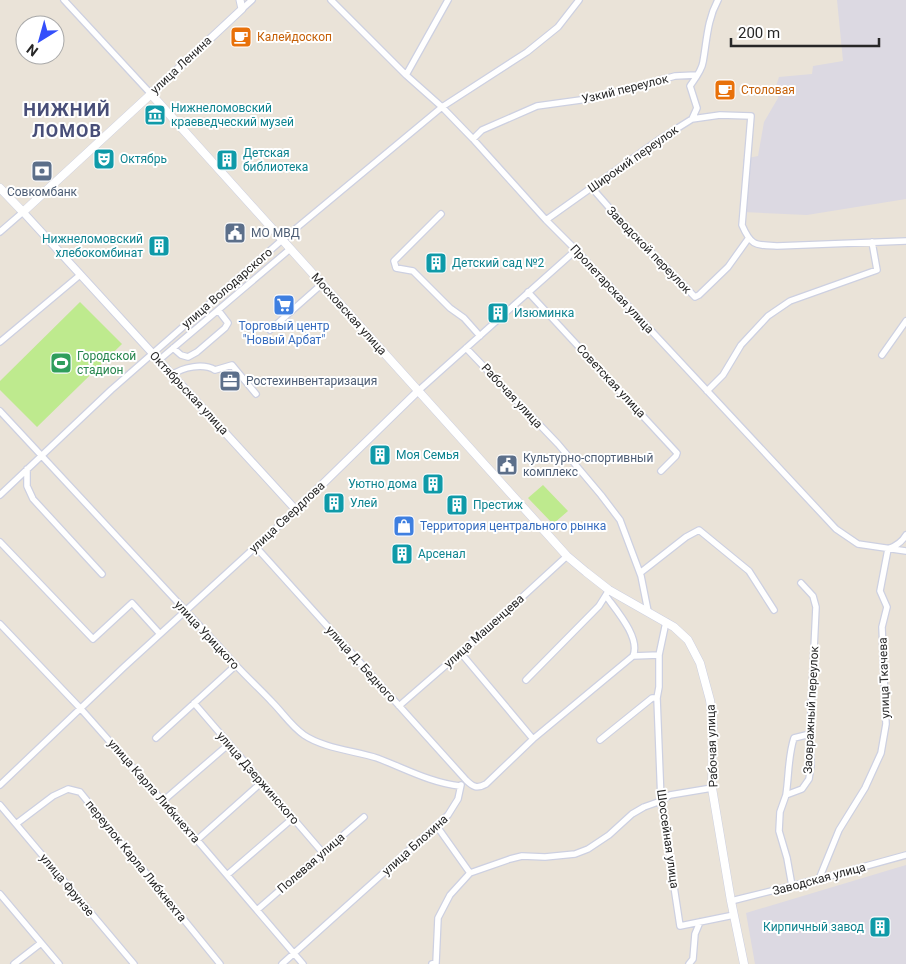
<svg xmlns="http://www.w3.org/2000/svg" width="906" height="964" viewBox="0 0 906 964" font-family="Roboto,sans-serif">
  <rect width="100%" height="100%" fill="#eae3d8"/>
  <!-- industrial -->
  <path fill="#dcd9e2" d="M837 0H906V199L807 215 743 212V159L758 156 764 122 778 98 776 86 779 77 812 74 813 66 843 61Z
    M906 865V964H755L746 913Z"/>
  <!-- pitch -->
  <path fill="#beea8e" d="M80 302 122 344 37 427 0 390V381Z
    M543 485 568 511 553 524 528 498Z"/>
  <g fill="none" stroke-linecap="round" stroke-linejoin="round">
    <!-- minor casing -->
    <g stroke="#cdd0e1" stroke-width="8">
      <path id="minor" d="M64 0 151 94
        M331 0 406 75 442 107 473 139 546 220 576 250 836 529 858 544 906 551
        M242 9 252 0
        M406 75 448 0
        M692 119 720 115 751 116 742 225C751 246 755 245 777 246L906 241
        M473 139 482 130 537 106 595 98 675 76 696 75
        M592 188 620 220 695 297 699 295 728 267 748 239
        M441 214 394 261 396 268 413 271 450 308 464 318 480 336
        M546 220 657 141 692 119 697 108 690 86C695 79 702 70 703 62 707 40 707 20 718 0
        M0 232 23 212
        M528 292 677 453 676 456 661 471
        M270 330 322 284
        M0 342 80 275
        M173 348 181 355 188 357 197 352 225 328 228 323 218 310
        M466 348 558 444 601 495 620 520 641 576 648 611
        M882 355 906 321
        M159 360 290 249
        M172 375C183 367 203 363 215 370L232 365 256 394
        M418 391 576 250
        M707 391 723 375 741 345 768 316 790 301 877 270 872 242
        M0 411 224 652C239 670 256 685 272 702 283 713 291 726 304 735 323 748 355 751 377 758 404 768 431 783 460 786
        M27 469V486L33 499 102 574
        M0 495 111 390 282 240 442 107 527 52 558 27 579 0
        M0 542 93 639 132 603 160 634
        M256 547 466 780C473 787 477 789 486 784L533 739 633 656 659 655
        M640 573 686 537 699 530 749 571 774 610
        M606 596C616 610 641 638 633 656
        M666 622 659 655V687L657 698 661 801 680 926 734 915
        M0 624 81 709 197 840 303 964
        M460 652 533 739
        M526 680 599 606 609 590
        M194 703 323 853
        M399 706 483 633 567 556
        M156 738 235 666
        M600 740 652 698H657
        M0 785 124 667 296 510
        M786 795C789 775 788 756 794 738L810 734
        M163 801 229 744
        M0 805 134 964
        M16 824 53 796 68 789 80 792 220 964
        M436 825 470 873 510 859 522 856 545 857 575 854 588 849 609 835 632 814 644 807 661 801 670 795 712 788
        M197 840 262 782
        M227 875 293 818
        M819 879 839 830 865 788 881 753 886 724 882 627 887 607 880 591 888 549C896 546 902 542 906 535
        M792 886 787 858 779 831 780 812 786 795 802 789 809 779 811 765 810 734 816 607 813 596 801 583
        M0 894 59 964
        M731 901 819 879 906 855
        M257 910 364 817
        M14 964 41 943
        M282 964 448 815 458 799 461 785
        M432 964 436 963 438 918 450 895 470 873
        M689 964 693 959 695 934 700 922"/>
    </g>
    <!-- tertiary casing -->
    <g stroke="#cdd0e1" stroke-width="9">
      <path id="tertiary" d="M151 94 242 9 240 0
        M23 212 296 510 418 391"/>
    </g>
    <!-- secondary casing -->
    <g stroke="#cdd0e1" stroke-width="9">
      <path id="secondary" d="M0 188 23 212 151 94 567 556 586 572 609 590 674 627 688 640 700 663 710 700 713 724 712 788 731 901 744 964"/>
    </g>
    <!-- minor -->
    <use href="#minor" stroke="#fff" stroke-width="5.5"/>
    <!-- tertiary -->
    <use href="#tertiary" stroke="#fff" stroke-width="7"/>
    <!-- secondary -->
    <use href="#secondary" stroke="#fff" stroke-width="8"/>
  </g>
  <!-- icons -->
  <defs>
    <g id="cafe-square" transform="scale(1.125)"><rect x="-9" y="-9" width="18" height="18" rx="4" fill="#e8710a" stroke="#fff"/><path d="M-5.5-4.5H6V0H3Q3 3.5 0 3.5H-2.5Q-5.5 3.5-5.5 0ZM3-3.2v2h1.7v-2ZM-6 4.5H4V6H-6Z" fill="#fff"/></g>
    <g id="museum-square" transform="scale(1.125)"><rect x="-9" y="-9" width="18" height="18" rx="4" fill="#0f9aa8" stroke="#fff"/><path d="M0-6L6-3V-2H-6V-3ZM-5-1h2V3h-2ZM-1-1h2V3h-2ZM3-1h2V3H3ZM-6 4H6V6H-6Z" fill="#fff"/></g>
    <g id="theatre-square" transform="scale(1.125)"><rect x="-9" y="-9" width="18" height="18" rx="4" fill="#0f9aa8" stroke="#fff"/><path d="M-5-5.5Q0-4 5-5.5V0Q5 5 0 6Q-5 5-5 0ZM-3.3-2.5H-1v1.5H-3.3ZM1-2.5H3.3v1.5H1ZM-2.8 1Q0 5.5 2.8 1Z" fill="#fff"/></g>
    <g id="building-square" transform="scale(1.125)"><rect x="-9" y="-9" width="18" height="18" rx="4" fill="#0f9aa8" stroke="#fff"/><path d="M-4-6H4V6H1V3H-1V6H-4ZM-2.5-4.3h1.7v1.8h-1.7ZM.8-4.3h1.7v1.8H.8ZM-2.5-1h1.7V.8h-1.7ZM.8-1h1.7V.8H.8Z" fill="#fff"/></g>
    <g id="bank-square" transform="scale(1.125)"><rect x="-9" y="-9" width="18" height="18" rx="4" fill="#5c6f8a" stroke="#fff"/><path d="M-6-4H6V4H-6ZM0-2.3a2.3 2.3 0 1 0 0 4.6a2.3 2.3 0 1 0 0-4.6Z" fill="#fff"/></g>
    <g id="civic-square" transform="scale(1.125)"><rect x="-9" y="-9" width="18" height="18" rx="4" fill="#5c6f8a" stroke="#fff"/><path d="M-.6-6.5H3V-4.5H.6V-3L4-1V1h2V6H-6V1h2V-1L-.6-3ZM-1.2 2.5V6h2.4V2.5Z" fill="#fff"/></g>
    <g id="supermarket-square" transform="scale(1.125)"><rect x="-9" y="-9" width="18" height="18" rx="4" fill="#3f7fe0" stroke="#fff"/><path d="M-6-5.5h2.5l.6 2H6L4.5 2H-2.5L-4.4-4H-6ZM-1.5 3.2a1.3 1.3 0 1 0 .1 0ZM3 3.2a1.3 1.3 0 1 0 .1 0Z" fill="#fff"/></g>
    <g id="stadium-square" transform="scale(1.125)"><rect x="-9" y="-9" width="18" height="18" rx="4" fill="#2e9e5b" stroke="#fff"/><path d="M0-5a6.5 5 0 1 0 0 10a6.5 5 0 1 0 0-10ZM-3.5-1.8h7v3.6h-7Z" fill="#fff"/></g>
    <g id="office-square" transform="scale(1.125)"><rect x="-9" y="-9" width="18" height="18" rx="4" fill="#5c6f8a" stroke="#fff"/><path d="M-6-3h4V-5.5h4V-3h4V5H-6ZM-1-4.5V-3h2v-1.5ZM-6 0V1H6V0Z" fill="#fff"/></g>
    <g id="shop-square" transform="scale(1.125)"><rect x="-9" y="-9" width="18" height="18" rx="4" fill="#3f7fe0" stroke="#fff"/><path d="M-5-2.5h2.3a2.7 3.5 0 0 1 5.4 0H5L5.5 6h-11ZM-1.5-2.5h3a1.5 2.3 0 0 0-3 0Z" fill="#fff"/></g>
  </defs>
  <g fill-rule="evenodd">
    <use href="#cafe-square" x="241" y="37"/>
    <use href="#cafe-square" x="725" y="90"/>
    <use href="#museum-square" x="155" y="115"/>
    <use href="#theatre-square" x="104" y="159"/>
    <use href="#building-square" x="227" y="160"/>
    <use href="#bank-square" x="42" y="171"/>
    <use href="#civic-square" x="235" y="233"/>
    <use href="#building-square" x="159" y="246"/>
    <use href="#building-square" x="436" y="263"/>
    <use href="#supermarket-square" x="284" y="305"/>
    <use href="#building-square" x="498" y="313"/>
    <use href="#stadium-square" x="61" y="363"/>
    <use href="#office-square" x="230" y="381"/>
    <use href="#building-square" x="380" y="455"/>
    <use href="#civic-square" x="507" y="465"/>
    <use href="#building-square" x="433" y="484"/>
    <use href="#building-square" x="334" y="503"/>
    <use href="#building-square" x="457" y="505"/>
    <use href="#shop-square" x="404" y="526"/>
    <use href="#building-square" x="402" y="554"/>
    <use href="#building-square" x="880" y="927"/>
  </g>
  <g text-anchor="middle" stroke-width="4" stroke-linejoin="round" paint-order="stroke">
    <!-- food labels -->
    <g font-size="12" fill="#c56008" stroke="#fff" text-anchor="start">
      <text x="257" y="41">Калейдоскоп</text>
      <text x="741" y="94">Столовая</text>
    </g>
    <!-- street labels -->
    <g font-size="12" fill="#272727" stroke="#fff">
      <text transform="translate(181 65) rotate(-43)" y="4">улица Ленина</text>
      <text transform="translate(625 89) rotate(-14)" y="4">Узкий переулок</text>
      <text transform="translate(633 159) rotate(-35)" y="4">Широкий переулок</text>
      <text transform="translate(649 250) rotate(46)" y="4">Заводской переулок</text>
      <text transform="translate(227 288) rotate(-41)" y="4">улица Володарского</text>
      <text transform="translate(612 289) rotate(47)" y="4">Пролетарская улица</text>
      <text transform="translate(349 314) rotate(48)" y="4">Московская улица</text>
      <text transform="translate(611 381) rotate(47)" y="4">Советская улица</text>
      <text transform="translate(189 393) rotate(47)" y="4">Октябрьская улица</text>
      <text transform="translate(512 396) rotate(47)" y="4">Рабочая улица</text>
      <text transform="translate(287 517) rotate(-43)" y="4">улица Свердлова</text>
      <text transform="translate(484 631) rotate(-42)" y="4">улица Машенцева</text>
      <text transform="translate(207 635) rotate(47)" y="4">улица Урицкого</text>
      <text transform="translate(361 664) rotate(48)" y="4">улица Д. Бедного</text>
      <text transform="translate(884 678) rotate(-92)" y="4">улица Ткачева</text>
      <text transform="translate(811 710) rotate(-87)" y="4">Заовражный переулок</text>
      <text transform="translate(712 746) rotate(-92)" y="4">Рабочая улица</text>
      <text transform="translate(258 778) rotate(49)" y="4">улица Дзержинского</text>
      <text transform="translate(154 791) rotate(49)" y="4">улица Карла Либкнехта</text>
      <text transform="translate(668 839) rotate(82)" y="4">Шоссейная улица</text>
      <text transform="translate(415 845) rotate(-42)" y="4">улица Блохина</text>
      <text transform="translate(136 861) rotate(51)" y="4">переулок Карла Либкнехта</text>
      <text transform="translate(311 863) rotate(-41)" y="4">Полевая улица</text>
      <text transform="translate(819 879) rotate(-15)" y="4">Заводская улица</text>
      <text transform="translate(67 885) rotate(50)" y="4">улица Фрунзе</text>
    </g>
    <!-- culture labels -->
    <g font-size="12" fill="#0d838f" stroke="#fff" text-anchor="start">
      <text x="171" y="112">Нижнеломовский<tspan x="171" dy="14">краеведческий музей</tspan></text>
      <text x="243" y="157">Детская<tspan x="243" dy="14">библиотека</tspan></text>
      <text x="120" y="163">Октябрь</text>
      <text x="143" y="243" text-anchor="end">Нижнеломовский<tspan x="143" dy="14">хлебокомбинат</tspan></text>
      <text x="452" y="267">Детский сад №2</text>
      <text x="514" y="317">Изюминка</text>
      <text x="396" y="459">Моя Семья</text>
      <text x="417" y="488" text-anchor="end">Уютно дома</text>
      <text x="350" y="507">Улей</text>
      <text x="473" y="509">Престиж</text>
      <text x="418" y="558">Арсенал</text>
      <text x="864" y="931" text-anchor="end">Кирпичный завод</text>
    </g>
    <!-- service labels -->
    <g font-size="12" fill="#4e5e75" stroke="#fff" text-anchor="start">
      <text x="42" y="196" text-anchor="middle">Совкомбанк</text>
      <text x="251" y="237">МО МВД</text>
      <text x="246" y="385">Ростехинвентаризация</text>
      <text x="523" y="462">Культурно-спортивный<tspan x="523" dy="14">комплекс</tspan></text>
    </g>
    <!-- shop labels -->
    <g font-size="12" fill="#366cbe" stroke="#fff">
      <text x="284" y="330">Торговый центр<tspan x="284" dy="14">"Новый Арбат"</tspan></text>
      <text x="420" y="530" text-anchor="start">Территория центрального рынка</text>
    </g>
    <!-- leisure labels -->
    <g font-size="12" fill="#27864d" stroke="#fff" text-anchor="start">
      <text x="77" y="360">Городской<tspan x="77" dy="14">стадион</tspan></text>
    </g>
    <!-- district labels -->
    <g font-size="18" font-weight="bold" letter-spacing="1" fill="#484e78" stroke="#fff">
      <text x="67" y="116">НИЖНИЙ<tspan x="67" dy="21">ЛОМОВ</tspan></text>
    </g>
  </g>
  <!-- north arrow -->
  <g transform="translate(40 40) rotate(217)"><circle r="24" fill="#ffffff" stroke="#a9a9a9"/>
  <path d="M0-4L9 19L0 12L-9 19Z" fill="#344ffb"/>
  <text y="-8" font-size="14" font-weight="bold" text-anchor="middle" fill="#272727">N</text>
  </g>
  <!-- scale -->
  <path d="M731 38v8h148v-8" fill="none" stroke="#272727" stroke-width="2.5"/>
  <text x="738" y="38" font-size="15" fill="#272727" stroke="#ffffff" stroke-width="4" paint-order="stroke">200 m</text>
</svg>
